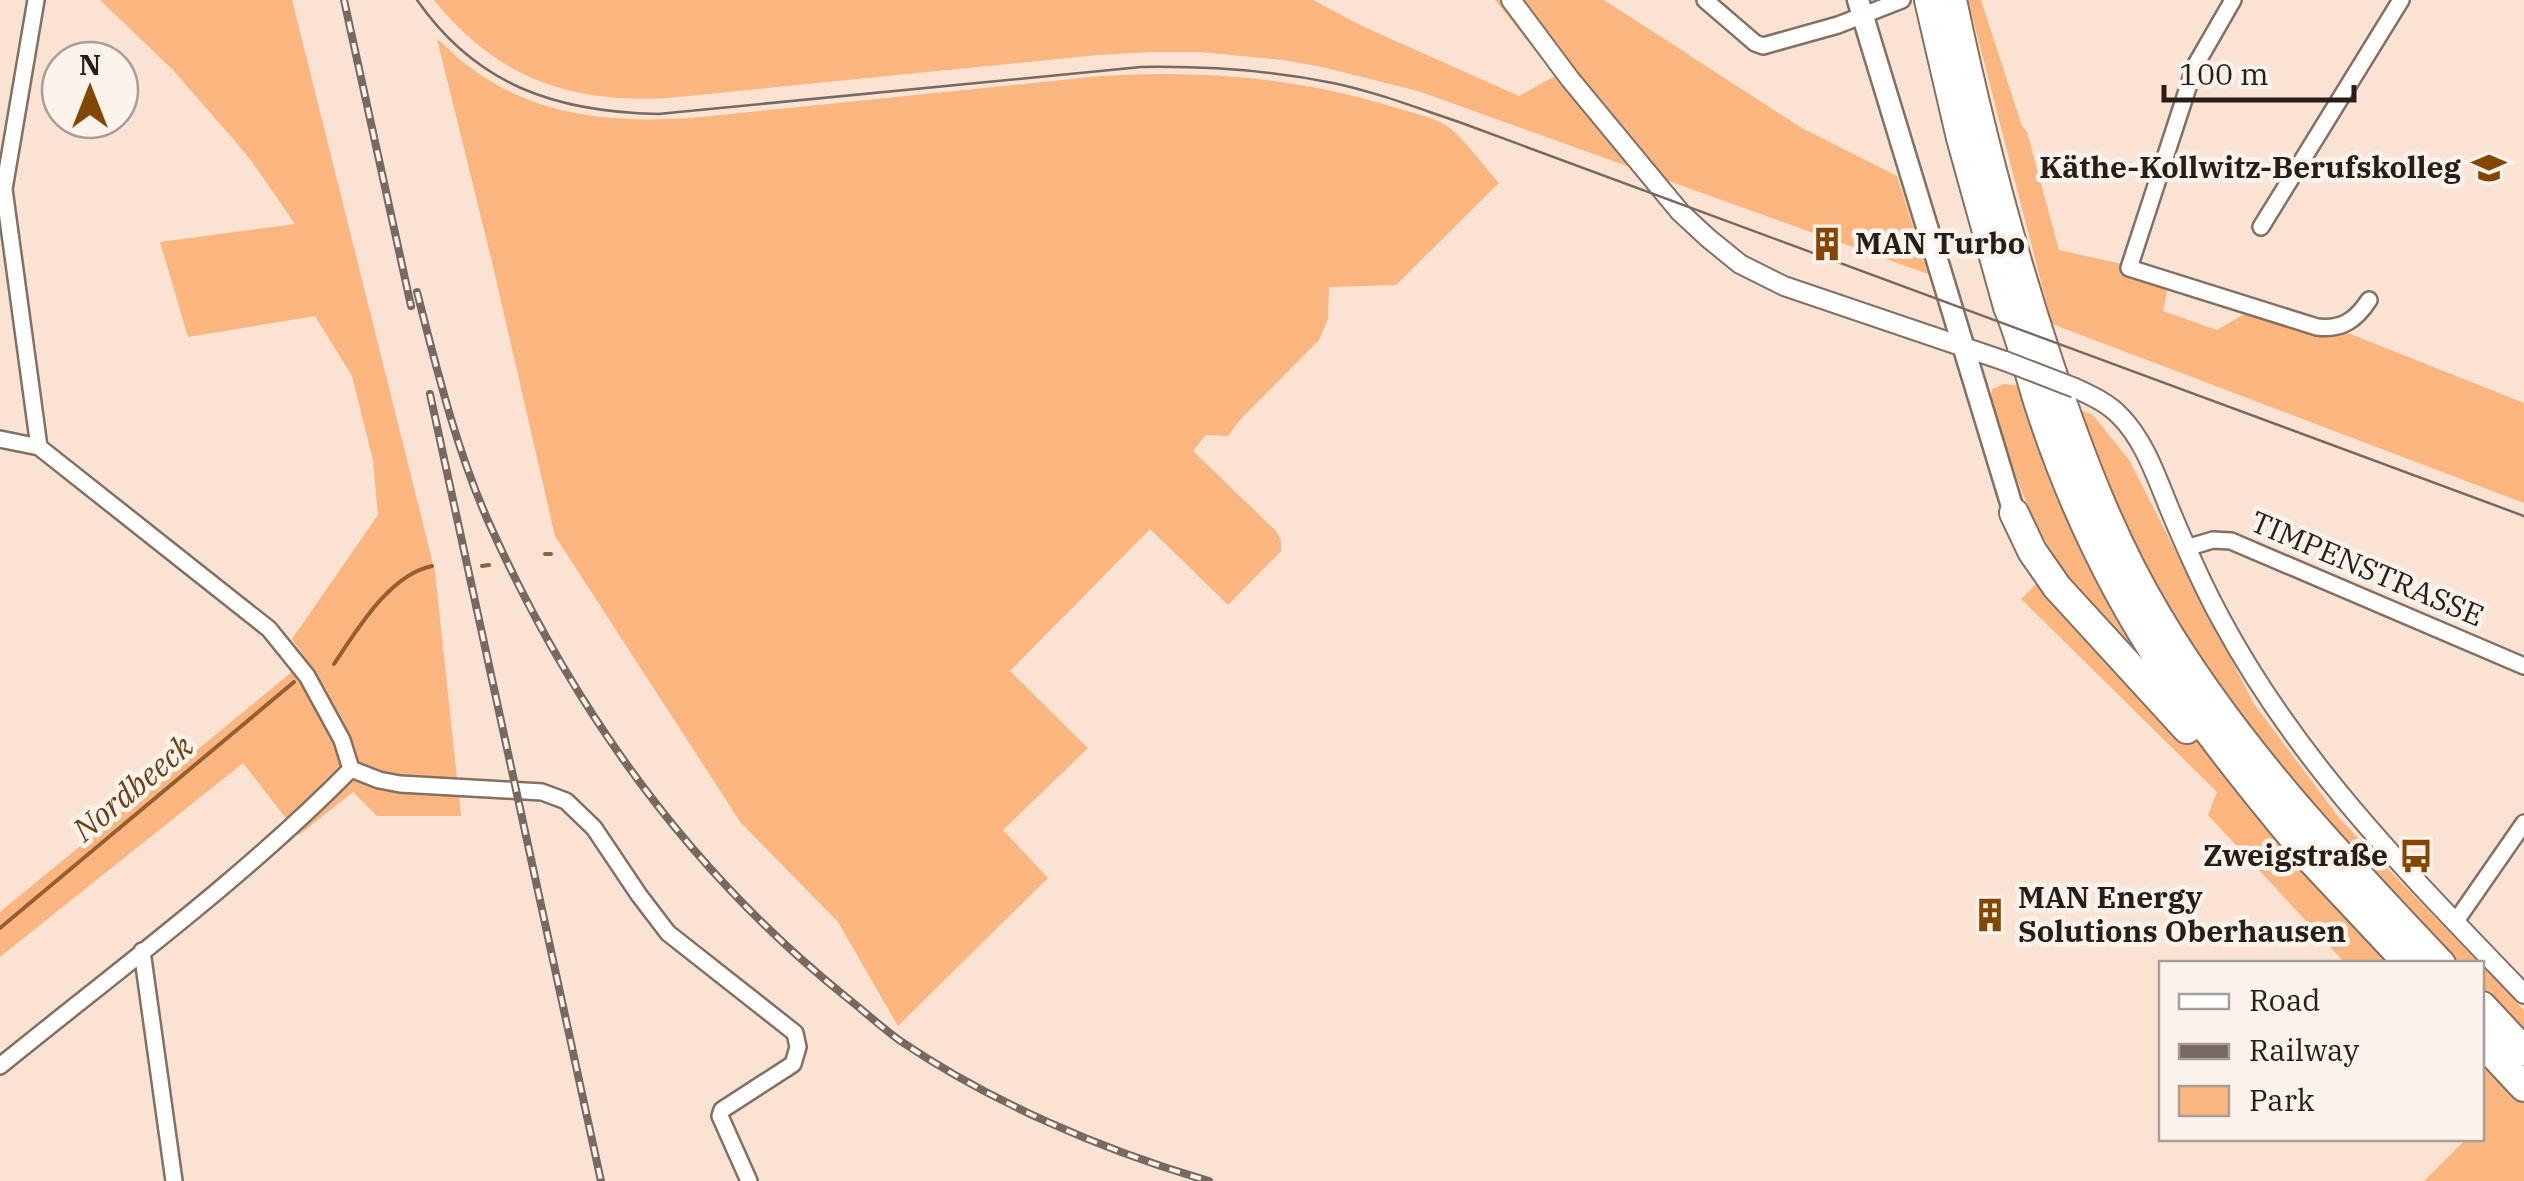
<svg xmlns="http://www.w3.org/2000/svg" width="2524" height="1181" viewBox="0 0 2524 1181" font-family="'IBM Plex Serif',serif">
  <rect width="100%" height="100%" fill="#fae3d2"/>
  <!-- green -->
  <path fill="#fbb67f" d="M100 0H292L435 572 461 816H377L353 792 299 835 243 763 0 957V912L293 671 313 705 327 691 292 639 378 515 373 460 352 376 315 316 188 337 160 242 295 224 253 163 234 140 172 69Z
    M434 0H1313L1362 26 1519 96 1555 76 1495 0H1604L1800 127 1897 176 1928 274 1418 91 1322 67 1283 60 1200 52H1152L1098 55 668 98C569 103 497 78 434 0Z
    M1968 0H1981L2022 126 2027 132 2059 250 2122 264 2170 278 2163 311 2217 330 2246 313 2274 308 2353 335 2524 403V503L2052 324Z
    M437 39C447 47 456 57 467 65 534 117 610 123 691 118L1101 76C1200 70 1295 77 1390 106 1406 111 1433 117 1447 126 1461 135 1487 170 1499 183L1396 285 1329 287 1328 319 1319 340 1239 421 1228 436 1206 435 1193 451 1276 531 1281 540V551L1228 605 1150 529 1010 671 1088 748 1003 830 1048 878 898 1026 838 922 741 823 555 536 492 262Z
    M2004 384 2021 386 2093 415 2129 460 2254 704 2340 819 2479 963H2345L2208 815 2217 792 2021 599 2058 562C2025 511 2007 455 1991 397L1992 389Z
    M2482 966 2524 1010V1181H2424L2466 1139 2482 1138Z"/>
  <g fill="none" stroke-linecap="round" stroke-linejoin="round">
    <!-- stream -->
    <path stroke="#945f32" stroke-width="4" d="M545 554H551
      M482 566 489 565
      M334 664C357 630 389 575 432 566
      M0 928 294 682"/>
    <!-- minor casing -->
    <g stroke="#847061" stroke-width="20">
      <path id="minor" d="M36 0 4 189 39 447
        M1705 0 1755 43 1763 46 1838 25 1902 0
        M2233 0 2195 66 2129 268 2317 327C2342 330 2356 320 2369 300
        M2261 227 2401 0
        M0 439 39 447
        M39 447 269 629 307 676 342 740 351 769
        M2186 548 2213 540 2231 541 2524 666
        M351 769 379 780 400 784 542 792 566 801 594 828 639 895 668 933 795 1033 798 1047 793 1064 722 1110 720 1116 749 1181
        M2456 921 2524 823
        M142 951 174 1181
        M0 1066C118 970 244 878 351 769"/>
    </g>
    <!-- tertiary casing -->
    <g stroke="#847061" stroke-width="22">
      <path id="tertiary" d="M1511 0 1570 79 1680 212 1708 238 1740 264 1784 286 2005 361
        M2075 388C2092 396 2108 403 2120 416 2145 441 2157 479 2170 510 2186 548 2202 585 2222 621 2300 766 2411 876 2524 994"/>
    </g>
    <!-- secondary casing -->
    <g stroke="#847061" stroke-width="25">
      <path id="secondary" d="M1858 0 2014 513"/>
    </g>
    <!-- motorway casing -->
    <g stroke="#847061" stroke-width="32">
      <path id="motorway" d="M1929 0 1961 138 2008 307C2021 337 2028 369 2038 401 2054 451 2074 502 2097 549 2153 666 2230 763 2313 861
        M1952 0C1978 124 2010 247 2050 367 2079 453 2111 539 2158 617 2235 747 2338 855 2441 964
        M2014 513 2032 551 2057 587 2187 729
        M2303 851 2409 964
        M2482 1006 2524 1051
        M2482 1042 2524 1087"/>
    </g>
    <!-- minor -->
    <use href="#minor" stroke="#fff" stroke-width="15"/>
    <!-- tertiary -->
    <use href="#tertiary" stroke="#fff" stroke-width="18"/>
    <!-- secondary -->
    <use href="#secondary" stroke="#fff" stroke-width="20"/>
    <!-- motorway -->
    <use href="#motorway" stroke="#fff" stroke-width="28"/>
    <!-- tram -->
    <path stroke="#77695f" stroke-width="2.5" d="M417 0C477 86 557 112 658 114L1141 67C1206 66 1269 70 1333 83 1376 92 1417 108 1459 122L2524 516"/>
    <!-- rail casing -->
    <g stroke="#77695f" stroke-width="8">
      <path id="rail" d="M344 0 411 306
        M417 292C437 370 456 449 489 523 572 708 688 870 846 997 864 1011 881 1027 899 1040 990 1102 1102 1150 1209 1181
        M430 394 601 1181"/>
    </g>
    <!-- rail -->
    <use href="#rail" stroke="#fcf3ec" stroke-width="4" stroke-dasharray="11" stroke-linecap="butt"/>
    <!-- tertiary-bridge casing -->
    <g stroke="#847061" stroke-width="22" stroke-linecap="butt">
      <path id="tertiary-bridge" d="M2005 361 2075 388"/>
    </g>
    <!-- tertiary-bridge -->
    <use href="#tertiary-bridge" stroke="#fff" stroke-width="18"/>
  </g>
  <!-- icons -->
  <defs>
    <g id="school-bare" transform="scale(2.7)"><path d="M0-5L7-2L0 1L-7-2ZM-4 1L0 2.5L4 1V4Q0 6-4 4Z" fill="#834701" stroke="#fcf3ec" stroke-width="2.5" paint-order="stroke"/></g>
    <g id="building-bare" transform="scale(2.7)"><path d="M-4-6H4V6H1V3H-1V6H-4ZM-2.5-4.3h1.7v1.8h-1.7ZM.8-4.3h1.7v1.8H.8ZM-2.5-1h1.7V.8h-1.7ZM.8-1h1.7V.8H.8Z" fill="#834701" stroke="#fcf3ec" stroke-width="2.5" paint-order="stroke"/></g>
    <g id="bus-bare" transform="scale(2.7)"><path d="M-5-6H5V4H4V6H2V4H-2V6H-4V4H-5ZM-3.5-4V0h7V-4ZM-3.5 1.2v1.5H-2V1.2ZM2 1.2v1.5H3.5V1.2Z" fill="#834701" stroke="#fcf3ec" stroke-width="2.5" paint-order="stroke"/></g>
  </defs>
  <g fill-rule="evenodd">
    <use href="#school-bare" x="2489" y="168"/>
    <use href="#building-bare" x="1827" y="244"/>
    <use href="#bus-bare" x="2416" y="856"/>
    <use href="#building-bare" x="1990" y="915"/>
  </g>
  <g text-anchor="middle" stroke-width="9" stroke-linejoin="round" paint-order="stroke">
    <!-- poi labels -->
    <g font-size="30" font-weight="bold" fill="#271e18" stroke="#fcf3ec" text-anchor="end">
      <text x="2461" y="178">Käthe-Kollwitz-Berufskolleg</text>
      <text x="1855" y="254" text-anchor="start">MAN Turbo</text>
      <text x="2388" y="866">Zweigstraße</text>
      <text x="2018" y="908" text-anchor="start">MAN Energy<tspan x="2018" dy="34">Solutions Oberhausen</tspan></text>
    </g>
    <!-- street labels -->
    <g font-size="30" fill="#271e18" stroke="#fcf3ec">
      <text transform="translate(2367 569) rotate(23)" y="10">TIMPENSTRASSE</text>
    </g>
    <!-- water labels -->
    <g font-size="32" font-style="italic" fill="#703f11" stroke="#fcf3ec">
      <text transform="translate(133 788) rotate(-40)" y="11">Nordbeeck</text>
    </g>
  </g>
  <!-- legend -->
  <rect x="2159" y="961" width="325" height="180" fill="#fcf3ec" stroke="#a79e97" stroke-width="2.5"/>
  <rect x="2179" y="994" width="50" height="15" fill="#ffffff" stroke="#a79e97" stroke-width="2.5"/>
  <text x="2249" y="1011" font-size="30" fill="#271e18">Road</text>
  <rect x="2179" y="1044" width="50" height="15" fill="#77695f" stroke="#a79e97" stroke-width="2.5"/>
  <text x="2249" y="1061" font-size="30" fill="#271e18">Railway</text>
  <rect x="2179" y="1086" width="50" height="30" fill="#fbb67f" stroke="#a79e97" stroke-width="2.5"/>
  <text x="2249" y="1111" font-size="30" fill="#271e18">Park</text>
  <!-- north arrow -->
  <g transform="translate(90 90)"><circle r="48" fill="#fcf3ec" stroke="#a79e97" stroke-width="2.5"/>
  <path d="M0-8L18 38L0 25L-18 38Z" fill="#834701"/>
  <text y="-15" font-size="28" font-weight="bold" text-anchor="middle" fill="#271e18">N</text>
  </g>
  <!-- scale -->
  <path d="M2164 85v15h190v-15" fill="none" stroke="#271e18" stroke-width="5"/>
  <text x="2179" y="85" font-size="30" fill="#271e18" stroke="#fcf3ec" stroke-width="8" paint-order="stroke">100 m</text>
</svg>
